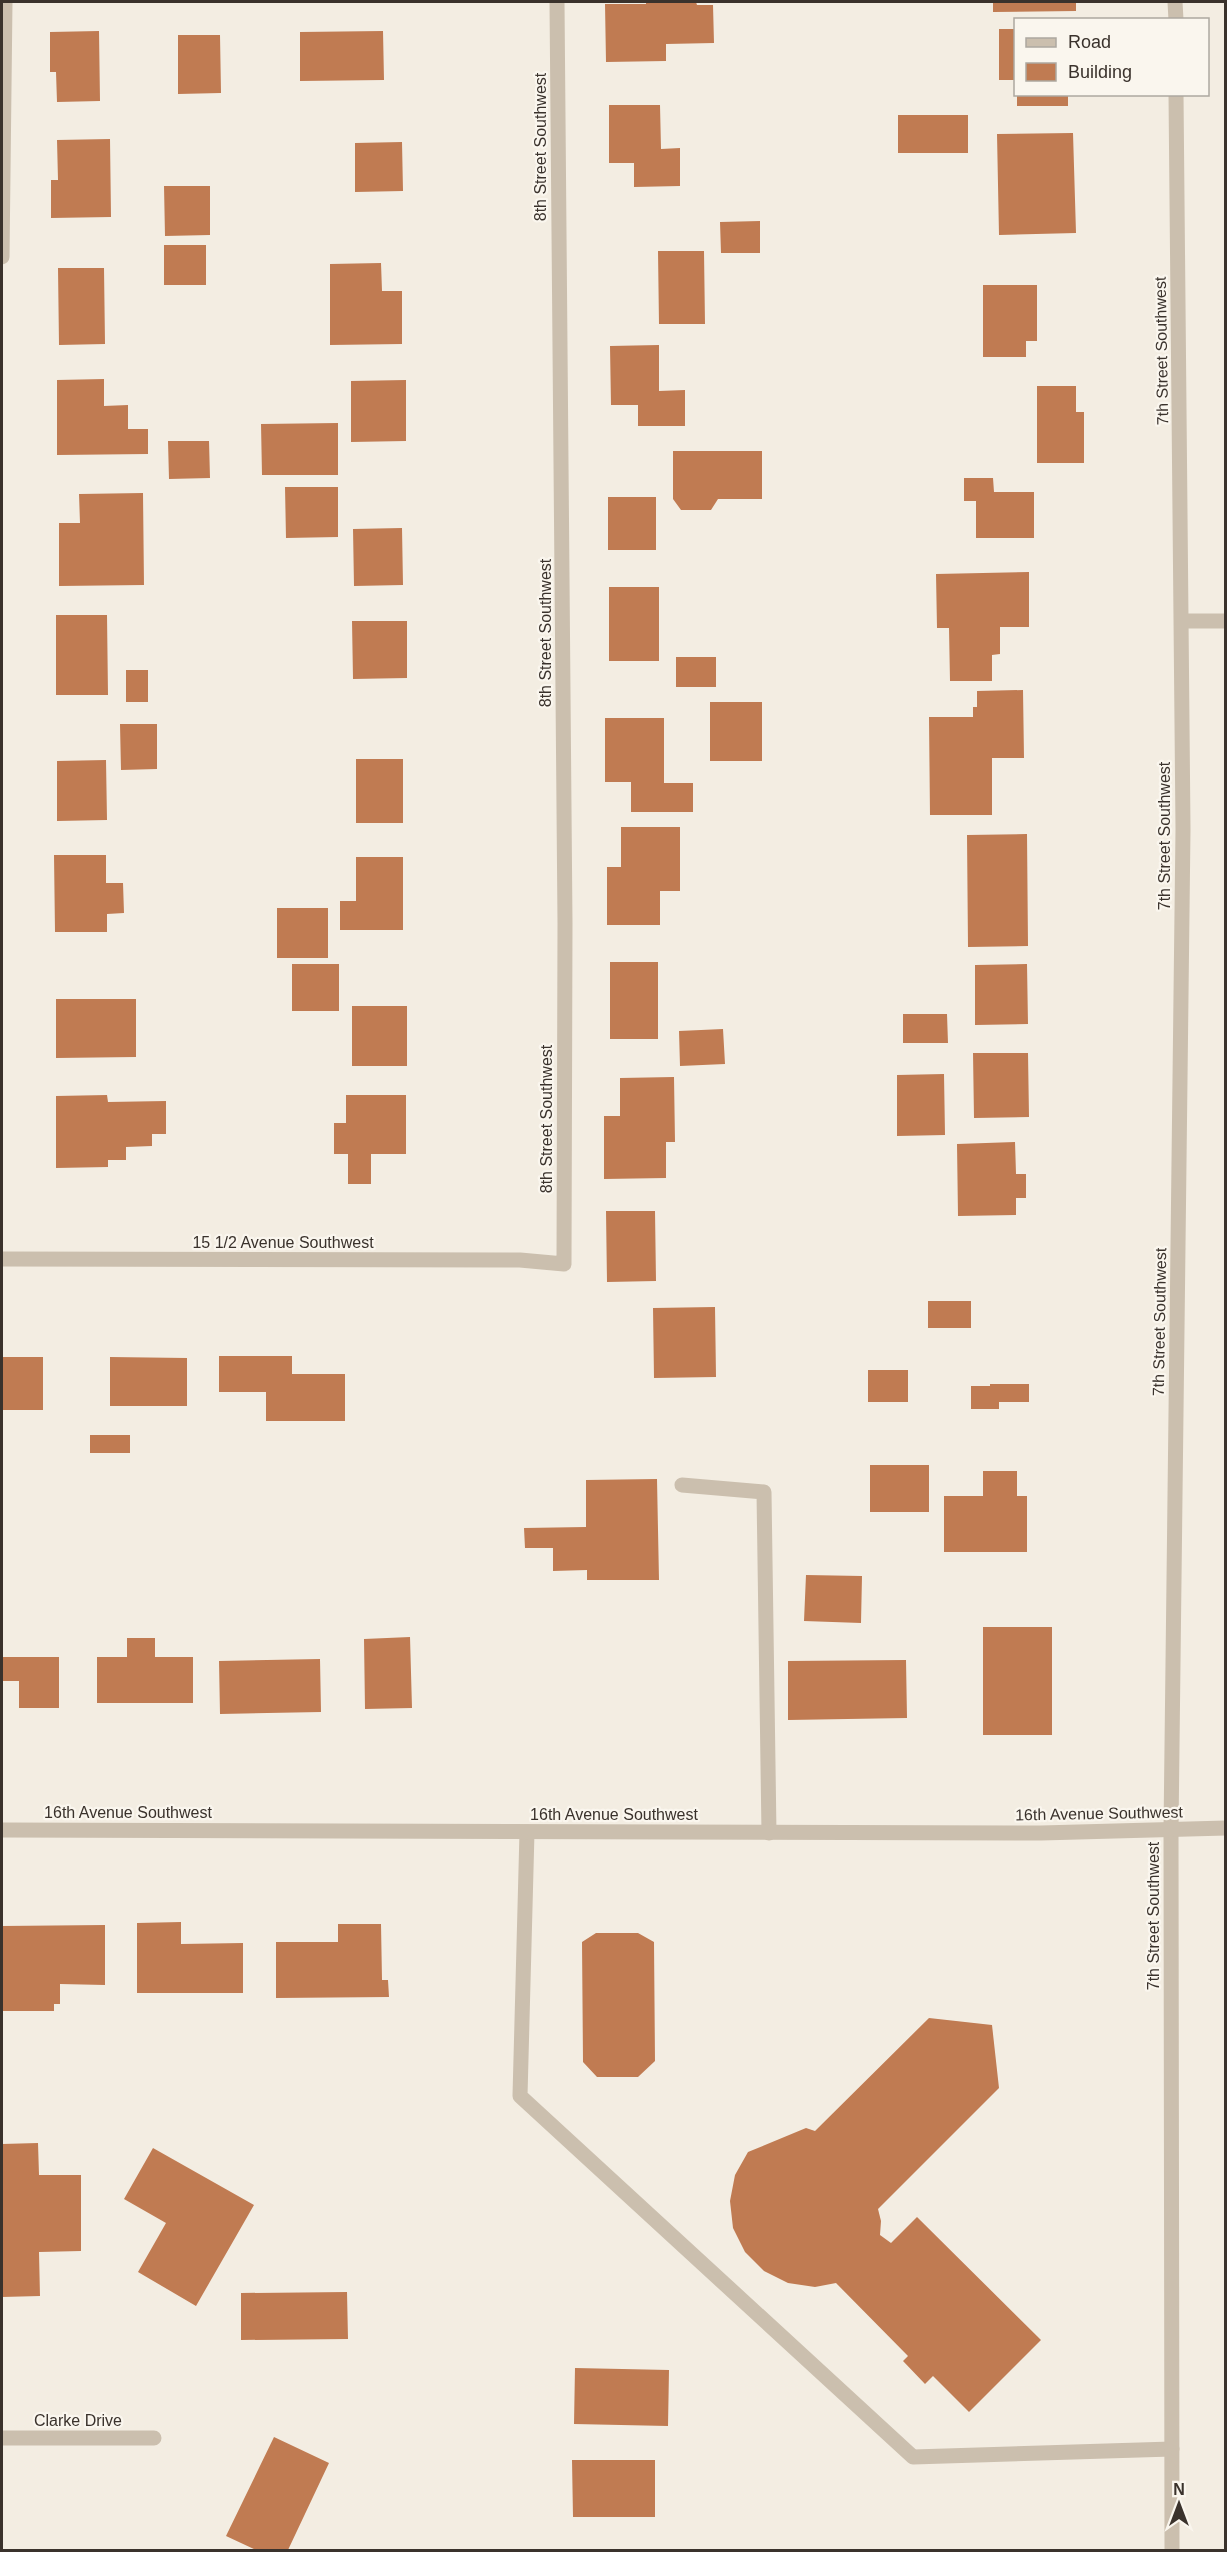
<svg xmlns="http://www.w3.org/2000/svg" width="1227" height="2552" viewBox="0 0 1227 2552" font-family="Helvetica,sans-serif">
  <rect width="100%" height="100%" fill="#f3ede2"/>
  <!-- building -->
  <path fill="#c07b52" d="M646 2H696L697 5H713L714 43 666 44V61L606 62 605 4H646Z
    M993 2H1076V11L993 12Z
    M999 29H1016V80H999Z
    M99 31 100 101 57 102 56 72H50V32Z
    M383 31 384 80 300 81V32Z
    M178 35H220L221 93 178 94Z
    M1017 94H1068V106H1017Z
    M609 105H660L661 149 680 148V186L634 187V163H609Z
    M898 115H968V153H898Z
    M1073 133 1076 233 999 235 997 134Z
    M110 139 111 217 51 218V180H58L57 140Z
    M402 142 403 191 355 192V143Z
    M164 186H210V235L165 236Z
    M760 221V253H721L720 222Z
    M164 245H206V285H164Z
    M658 251H704L705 324H659Z
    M381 263 382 291H402V344L330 345V264Z
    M58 268H104L105 344 59 345Z
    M983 285H1037V341H1026V357H983Z
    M659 345V391L685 390V426H638V405H611L610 346Z
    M104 379V406L128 405V429H148V454L57 455V380Z
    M406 380V441L351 442V381Z
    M1037 386H1076V412H1084V463H1037Z
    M338 423V475H262L261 424Z
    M168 441H209L210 478 169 479Z
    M673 451H762V499H718L711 510H681L673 499Z
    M964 478H993L994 492H1034V538H976V501H964Z
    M285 487H338V537L286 538Z
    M143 493 144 585 59 586V523H80L79 494Z
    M608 497H656V550H608Z
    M402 528 403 585 354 586 353 529Z
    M1029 572V627H1000V654L992 655V681H950L949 628H937L936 574Z
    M609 587H659V661H609Z
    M56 615H107L108 695H56Z
    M352 621H407V678L353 679Z
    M676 657H716V687H676Z
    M126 670H148V702H126Z
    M1023 690 1024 758H992V815H930L929 717H973V707H977V691Z
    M710 702H762V761H710Z
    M605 718H664V783H693V812H631V782H605Z
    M120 724H157V769L121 770Z
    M356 759H403V823H356Z
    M106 760 107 820 57 821V761Z
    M621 827H680V891H660V925H607V867H621Z
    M1027 834 1028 946 968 947 967 835Z
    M54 855H106V883H123L124 913 107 914V932H55Z
    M356 857H403V930H340V901H356Z
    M277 908H328V958H277Z
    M610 962H658V1039H610Z
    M292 964H339V1011H292Z
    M1027 964 1028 1024 975 1025V965Z
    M56 999H136V1057L56 1058Z
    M352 1006H407V1066H352Z
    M903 1014H947L948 1043H903Z
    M723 1029 725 1064 680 1066 679 1031Z
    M973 1053H1028L1029 1117 974 1118Z
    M944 1074 945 1135 897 1136V1075Z
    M674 1077 675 1142H666V1178L604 1179V1116H620V1078Z
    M107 1095 108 1102 166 1101V1134H152V1146L126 1147V1160H108V1167L56 1168V1096Z
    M346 1095H406V1154H371V1184H348V1154H334V1123H346Z
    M1015 1142 1016 1174H1026V1198H1016V1215L958 1216 957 1144Z
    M606 1211H655L656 1281 607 1282Z
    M928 1301H971V1328H928Z
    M715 1307 716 1377 654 1378 653 1308Z
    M219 1356H292V1374H345V1421H266V1392H219Z
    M2 1357H43V1410H2Z
    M110 1357 187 1358V1406H110Z
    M868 1370H908V1402H868Z
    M990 1384H1029V1402H999V1409H971V1386H990Z
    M90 1435H130V1453H90Z
    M870 1465H929V1512H870Z
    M983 1471H1017V1496H1027V1552H944V1496H983Z
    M657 1479 659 1580H587V1570L553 1571V1548H525L524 1528 586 1527V1480Z
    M806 1575 862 1576 861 1623 804 1621Z
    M983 1627H1052V1735H983Z
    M410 1637 412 1708 365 1709 364 1639Z
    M127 1638H155V1657H193V1703H97V1657H127Z
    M2 1657H59V1708H19V1681H2Z
    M320 1659 321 1712 220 1714 219 1661Z
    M906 1660 907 1718 788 1720V1661Z
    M181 1922V1944L243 1943V1993H137V1923Z
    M338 1924H381L382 1980H388L389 1997 276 1998V1942H338Z
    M105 1925V1985L60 1984V2004H54V2011H2V1926Z
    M596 1933H638L654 1942 655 2061 638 2077H597L583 2062 582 1942Z
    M929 2018 992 2025 999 2088 878 2209 881 2221 880 2235 891 2243 917 2217 1041 2340 969 2412 933 2376 925 2384 903 2361 908 2356 836 2283 815 2287 788 2283 764 2271 745 2252 733 2228 730 2201 735 2175 748 2152 806 2128 815 2131Z
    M38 2143 39 2175H81V2251L39 2252 40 2296 2 2297V2144Z
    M153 2148 254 2205 196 2306 138 2272 166 2223 124 2199Z
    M347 2292 348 2339 241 2340V2293Z
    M575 2368 669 2370 668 2426 574 2424Z
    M274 2437 329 2463 288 2550H256L226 2536Z
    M572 2460H655V2517H573Z"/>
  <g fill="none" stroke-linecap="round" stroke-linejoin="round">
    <!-- service -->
    <path stroke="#cbbfae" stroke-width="15" d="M682 1485 764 1492 769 1833
      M527 1832 520 2096 913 2457 1172 2449"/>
    <!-- minor -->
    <path stroke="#cbbfae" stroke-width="15" d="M1175 2 1176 20
      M2 257 5 2
      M1182 621H1226
      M2 1259 520 1260 564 1264 565 923 557 2
      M2 2438H154
      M1172 2550 1171 1830 1183 829 1176 94"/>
    <!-- tertiary -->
    <path stroke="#cbbfae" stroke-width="15" d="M2 1830 1041 1833 1226 1828"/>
  </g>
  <g text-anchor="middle" stroke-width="4.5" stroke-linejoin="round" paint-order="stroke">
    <!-- street labels -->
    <g font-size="16" fill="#3a322c" stroke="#faf6ee">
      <text transform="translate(540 147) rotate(-90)" y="6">8th Street Southwest</text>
      <text transform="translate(1161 351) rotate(-91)" y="6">7th Street Southwest</text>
      <text transform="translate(545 633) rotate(-90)" y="6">8th Street Southwest</text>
      <text transform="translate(1164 836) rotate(-90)" y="6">7th Street Southwest</text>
      <text transform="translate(546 1119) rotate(-90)" y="6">8th Street Southwest</text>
      <text x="283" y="1248">15 1/2 Avenue Southwest</text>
      <text transform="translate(1159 1322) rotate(-89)" y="6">7th Street Southwest</text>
      <text x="128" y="1818">16th Avenue Southwest</text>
      <text transform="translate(1099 1813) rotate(-1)" y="6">16th Avenue Southwest</text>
      <text x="614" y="1820">16th Avenue Southwest</text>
      <text transform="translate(1153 1916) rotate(-90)" y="6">7th Street Southwest</text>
      <text x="78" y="2426">Clarke Drive</text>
    </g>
  </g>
  <!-- border -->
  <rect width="1227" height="2552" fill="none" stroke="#3a322c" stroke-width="6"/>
  <!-- legend -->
  <rect x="1014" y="18" width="195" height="78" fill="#faf6ee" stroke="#ada8a0" stroke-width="1.5"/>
  <rect x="1026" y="38" width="30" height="9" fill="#cbbfae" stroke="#ada8a0" stroke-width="1.5"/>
  <text x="1068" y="48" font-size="18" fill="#3a322c">Road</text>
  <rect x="1026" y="63" width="30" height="18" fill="#c07b52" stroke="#ada8a0" stroke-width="1.5"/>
  <text x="1068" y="78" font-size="18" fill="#3a322c">Building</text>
  <!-- north arrow -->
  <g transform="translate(1179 2504)" stroke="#faf6ee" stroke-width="4.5" paint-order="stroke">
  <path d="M0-4.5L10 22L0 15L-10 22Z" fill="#3a322c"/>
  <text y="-9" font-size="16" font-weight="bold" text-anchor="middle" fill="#3a322c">N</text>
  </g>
</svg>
